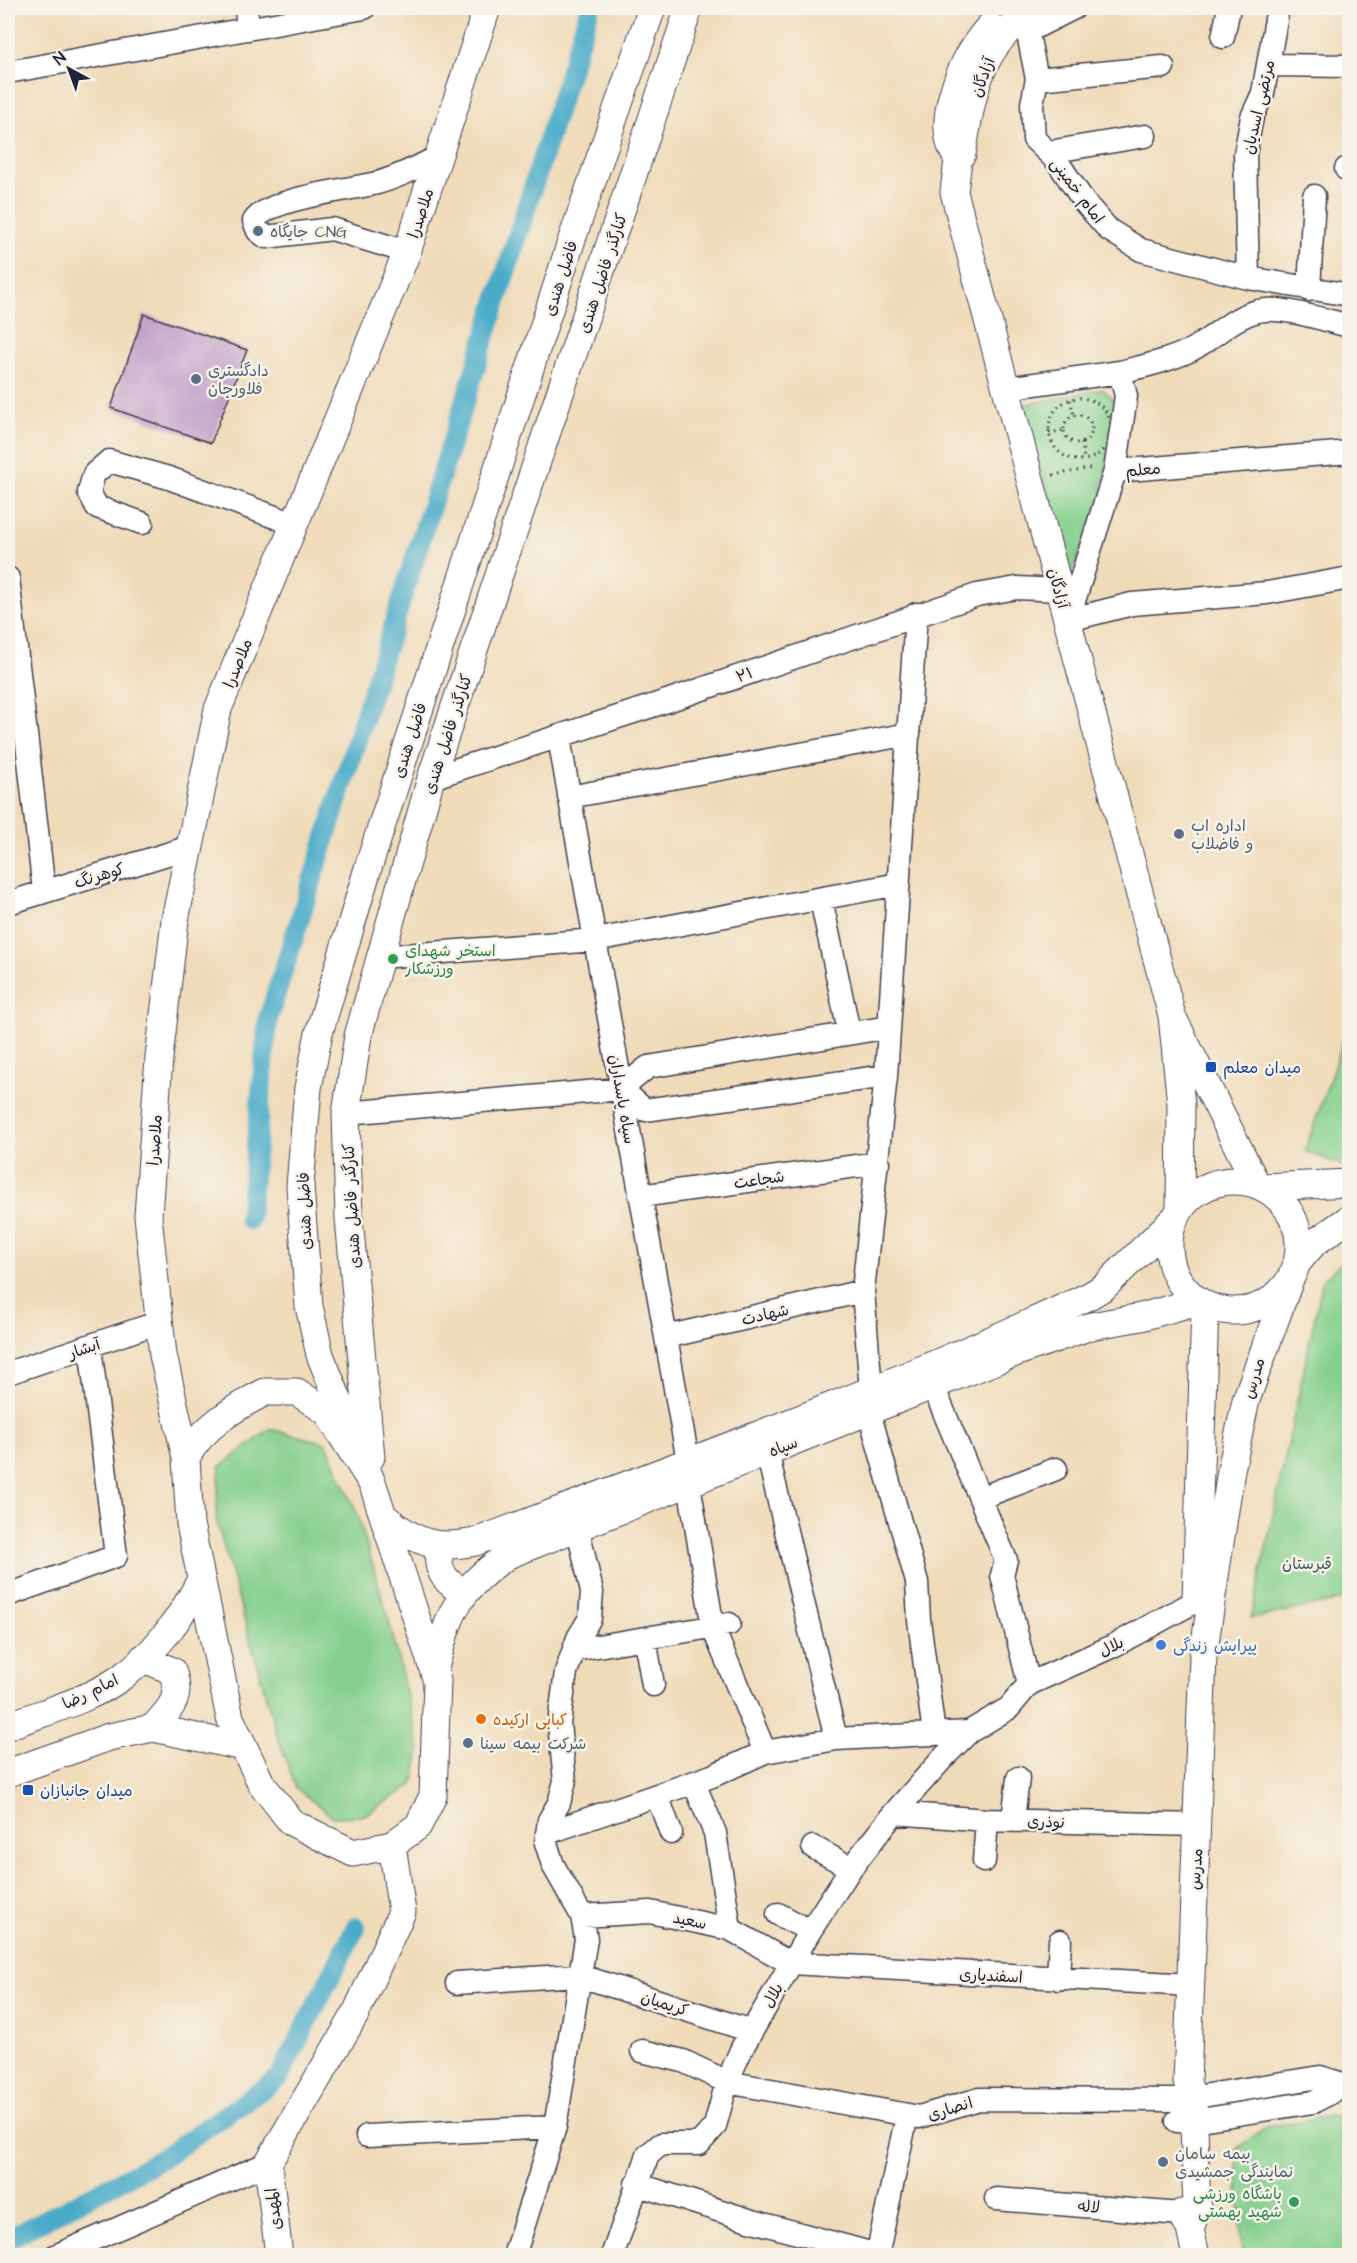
<svg xmlns="http://www.w3.org/2000/svg" width="1357" height="2263" viewBox="0 0 1357 2263" font-family="'Architects Daughter','Playpen Sans Arabic',sans-serif">
  <rect width="100%" height="100%" fill="#f7f3e8"/>
  <filter id="ink" filterUnits="userSpaceOnUse"><feTurbulence type="fractalNoise" baseFrequency=".0167" numOctaves="2"/><feDisplacementMap in="SourceGraphic" scale="12" xChannelSelector="R" yChannelSelector="G"/><feConvolveMatrix kernelMatrix="1 2 1 2 8 2 1 2 1" color-interpolation-filters="sRGB"/></filter>
  <filter id="wash" filterUnits="userSpaceOnUse"><feTurbulence type="fractalNoise" baseFrequency=".008" numOctaves="4" result="noise"/><feDisplacementMap in="SourceGraphic" scale="24" xChannelSelector="R" yChannelSelector="G"/><feGaussianBlur stdDeviation="1.35" result="paint"/><feColorMatrix in="noise" values="0 0 0 0 0 0 0 0 0 0 0 0 0 0 0 0 0 1.4 0 .05"/><feComposite in="paint" operator="in"/></filter>
  <g filter="url(#wash)">
    <rect width="100%" height="100%" fill="#f0dbb9"/>
    <!-- green -->
    <path fill="#85d08e" stroke="#547964" stroke-width="1.5" d="M1103 389 1117 403 1101 499 1071 576 1022 405Z
      M1349 1038V1168L1305 1151 1343 1040Z
      M1349 1257V1598L1251 1619 1323 1279Z
      M270 1429 326 1443 358 1516 389 1620 420 1751 413 1785 363 1816 333 1817 296 1788 277 1735 216 1519 220 1467Z
      M1349 2113V2255H1242L1236 2149 1266 2127Z"/>
    <g fill="none" stroke-linecap="round" stroke-linejoin="round">
      <!-- canal -->
      <path stroke="#49abc9" stroke-width="20" d="M249 1220 268 1019 590 8
        M8 2239 161 2159 279 2078 356 1927"/>
    </g>
    <g id="blocks">
      <!-- building -->
      <path fill="#c09fc9" d="M144 314 247 350 211 443 111 408Z"/>
    </g>
  </g>
  <g filter="url(#ink)">
    <use href="#blocks" fill-opacity="0" stroke="#413e4e" stroke-width="1.5"/>
    <g fill="none" stroke-linecap="round" stroke-linejoin="round">
      <!-- minor casing -->
      <g stroke="#413e4e" stroke-width="25">
        <path id="minor" d="M246 8 248 29
          M1024 14 1037 79 1032 104 1034 139 1057 161 1085 203 1109 230 1141 250 1248 278 1350 295
          M1028 31 1074 8
          M1223 37 1229 8
          M1268 65 1350 66
          M8 72 364 8
          M1037 79 1163 67
          M1049 152 1145 136
          M1346 169 1350 168
          M407 252 332 229 266 237 258 231 254 221C268 198 349 190 377 183 399 177 418 167 438 157
          M1248 278 1245 154 1252 117 1263 93 1278 8
          M1309 290 1314 196
          M1120 372C1144 366 1168 361 1191 350 1214 338 1232 317 1258 311 1281 305 1326 321 1350 326
          M1006 388 1120 372 1126 396 1115 471 1350 452
          M142 523 97 507 89 492 94 474 109 461 169 478 294 524
          M8 578 44 891
          M1068 620 1132 604 1267 593 1350 578
          M1068 620 1115 471
          M559 738 688 1461
          M431 778 667 701 977 595 1017 588 1060 590
          M569 797 909 734
          M821 899 849 1032
          M8 903 190 847
          M380 957 595 940 899 884
          M621 1089 645 1110 886 1076
          M346 1113 621 1089 648 1067 889 1027
          M640 1196 878 1163
          M666 1337 863 1291
          M8 1373 160 1322
          M933 1386 1006 1560 1002 1575 1029 1684
          M871 1390 863 1291 886 1076 916 614
          M869 1412 917 1582 919 1620 934 1734
          M767 1452 836 1739
          M689 1484 713 1628 765 1752
          M980 1498 1056 1469
          M8 1595 116 1556 90 1346
          M645 1639 653 1685
          M574 1650 729 1624
          M694 1783 715 1833 730 1929
          M657 1795 671 1833
          M894 1813 987 1820 1198 1825
          M1013 1820 1018 1778
          M547 1833 712 1776 765 1752 836 1739 969 1732
          M813 1847 851 1868
          M984 1861 987 1820
          M778 1914 810 1931
          M582 1916 650 1912 730 1929 790 1963 1192 1985
          M1058 1979 1060 1941
          M457 1983 578 1975 751 2031
          M642 2051 683 2061 727 2082 919 2117 979 2099 1177 2100 1320 2077 1343 2084
          M1177 2121H1194L1313 2102 1350 2083
          M367 2136 555 2127
          M636 2184 749 2220 878 2255
          M996 2199 1181 2214
          M55 2256 268 2163
          M514 2256 555 2127 586 1939 582 1916 553 1865 546 1843 549 1820 559 1803 565 1781 559 1724 566 1672 578 1638 590 1618 592 1592 578 1529
          M612 2256 648 2155 661 2144H699L715 2126 727 2082 742 2048 810 1931 851 1868 894 1813 944 1757 969 1732 1009 1708 1029 1684 1113 1646 1196 1601
          M877 2256 907 2115"/>
      </g>
      <!-- major casing -->
      <g stroke="#413e4e" stroke-width="29">
        <path id="major" d="M1031 8C1015 23 999 38 988 58 972 86 968 122 962 154L958 160 954 192 1172 1016
          M956 156C933 121 964 53 990 26
          M1169 1246a65 65 0 1 1 130 0a65 65 0 1 1-130 0Z
          M1263 1187 1350 1183
          M1180 1210 1181 1105 1172 1016 1257 1185
          M1297 1263 1314 1243 1350 1218
          M265 1392H297L327 1412 373 1485 437 1681 433 1796 418 1826 392 1845 353 1853 291 1822 261 1783 230 1718 190 1524 186 1458C202 1427 236 1407 265 1392Z
          M371 1457 349 1219 346 1113 358 1036 431 778 689 8
          M186 1458 163 1355 148 1216 159 1058 175 920 218 709 407 252 487 8
          M373 1485 320 1355 309 1306 300 1186 308 1088 319 1033 368 868 572 239 652 8
          M385 1517C416 1543 435 1550 475 1542 682 1464 889 1389 1089 1296L1104 1287 1174 1219
          M443 1545C431 1565 446 1586 466 1591
          M1196 1601 1205 1306
          M143 1658 172 1671C183 1699 170 1708 153 1728
          M434 1672C449 1613 456 1591 508 1555L1020 1351 1091 1326 1141 1317 1198 1301
          M8 1726C43 1712 87 1701 119 1679 154 1655 182 1617 201 1579
          M8 1773 109 1737 153 1728 244 1747
          M1181 2213 1190 2229 1196 2256
          M1190 2229 1197 2209 1193 2099 1187 2082 1203 1656 1231 1470 1246 1400 1289 1282
          M279 2256 268 2163 355 2015 402 1912 392 1845"/>
      </g>
      <!-- path -->
      <path stroke="#413e4e" stroke-width="3" stroke-dasharray="1.5 4.5" stroke-linecap="butt" d="M1049 429a31 31 0 1 1 62 0a31 31 0 1 1-62 0Z
        M1070 400 1074 415
        M1064 429a14 14 0 1 1 28 0a14 14 0 1 1-28 0Z
        M1049 433 1064 430
        M1082 443 1084 459
        M1053 475 1093 468"/>
      <!-- minor -->
      <use href="#minor" stroke="#fff" stroke-width="22"/>
      <!-- major -->
      <use href="#major" stroke="#fff" stroke-width="27"/>
    </g>
  </g>
  <!-- markers -->
  <g fill="#5c6f8a" stroke="#f7f3e8" stroke-width="2">
    <circle cx="258" cy="231" r="6"/>
    <circle cx="196" cy="379" r="6"/>
    <circle cx="1179" cy="834" r="6"/>
    <circle cx="468" cy="1743" r="6"/>
    <circle cx="1163" cy="2162" r="6"/>
  </g>
  <g fill="#2e9e5b" stroke="#f7f3e8" stroke-width="2">
    <circle cx="393" cy="959" r="6"/>
    <circle cx="1294" cy="2202" r="6"/>
  </g>
  <g fill="#1a4fb4" stroke="#f7f3e8" stroke-width="2">
    <rect x="1205" y="1061" width="12" height="12" rx="3"/>
    <rect x="22" y="1784" width="12" height="12" rx="3"/>
  </g>
  <circle fill="#3f7fe0" stroke="#f7f3e8" stroke-width="2" cx="1161" cy="1645" r="6"/>
  <circle fill="#e8710a" stroke="#f7f3e8" stroke-width="2" cx="481" cy="1719" r="6"/>
  <g text-anchor="middle" stroke-width="5" stroke-linejoin="round" paint-order="stroke">
    <!-- street labels -->
    <g font-size="16" fill="#22223b" stroke="#f7f3e8">
      <text transform="translate(982 77) rotate(-69)" y="6">آزادگان</text>
      <text transform="translate(1258 107) rotate(-77)" y="6">مرتضی اسدیان</text>
      <text transform="translate(1078 190) rotate(53)" y="6">امام خمینی</text>
      <text transform="translate(420 213) rotate(-72)" y="6">ملاصدرا</text>
      <text transform="translate(602 273) rotate(-72)" y="6">کنارگذر فاضل هندی</text>
      <text transform="translate(560 278) rotate(-72)" y="6">فاضل هندی</text>
      <text transform="translate(1143 469) rotate(-5)" y="6">معلم</text>
      <text transform="translate(1059 588) rotate(75)" y="6">آزادگان</text>
      <text transform="translate(237 663) rotate(-68)" y="6">ملاصدرا</text>
      <text transform="translate(744 674) rotate(-20)" y="6">۲۱</text>
      <text transform="translate(447 734) rotate(-72)" y="6">کنارگذر فاضل هندی</text>
      <text transform="translate(409 740) rotate(-72)" y="6">فاضل هندی</text>
      <text transform="translate(99 875) rotate(-17)" y="6">کوهرنگ</text>
      <text transform="translate(623 1099) rotate(80)" y="6">سپاه پاسداران</text>
      <text transform="translate(154 1140) rotate(-86)" y="6">ملاصدرا</text>
      <text transform="translate(759 1179) rotate(-8)" y="6">شجاعت</text>
      <text transform="translate(351 1206) rotate(-93)" y="6">کنارگذر فاضل هندی</text>
      <text transform="translate(304 1211) rotate(-92)" y="6">فاضل هندی</text>
      <text transform="translate(765 1314) rotate(-13)" y="6">شهادت</text>
      <text transform="translate(84 1348) rotate(-19)" y="6">آبشار</text>
      <text transform="translate(1253 1378) rotate(-73)" y="6">مدرس</text>
      <text transform="translate(783 1446) rotate(-22)" y="6">سپاه</text>
      <text transform="translate(1111 1646) rotate(-26)" y="6">بلال</text>
      <text transform="translate(90 1691) rotate(-26)" y="6">امام رضا</text>
      <text transform="translate(1046 1821) rotate(2)" y="6">نوذری</text>
      <text transform="translate(1195 1869) rotate(-86)" y="6">مدرس</text>
      <text transform="translate(690 1920) rotate(12)" y="6">سعید</text>
      <text transform="translate(991 1975) rotate(3)" y="6">اسفندیاری</text>
      <text transform="translate(772 1995) rotate(-60)" y="6">بلال</text>
      <text transform="translate(665 2003) rotate(18)" y="6">کریمیان</text>
      <text transform="translate(950 2108) rotate(-17)" y="6">انصاری</text>
      <text transform="translate(1089 2206) rotate(5)" y="6">لاله</text>
      <text transform="translate(273 2209) rotate(-97)" y="6">المهدی</text>
    </g>
    <!-- service labels -->
    <g font-size="16" fill="#4e5e75" stroke="#f7f3e8" text-anchor="start">
      <text x="270" y="237">جایگاه CNG</text>
      <text x="208" y="376">دادگستری<tspan x="208" dy="18">فلاورجان</tspan></text>
      <text x="1191" y="831">اداره اب<tspan x="1191" dy="18">و فاضلاب</tspan></text>
      <text x="480" y="1749">شرکت بیمه سینا</text>
      <text x="1175" y="2159">بیمه سامان<tspan x="1175" dy="18">نمایندگی جمشیدی</tspan></text>
    </g>
    <!-- leisure labels -->
    <g font-size="16" fill="#27864d" stroke="#f7f3e8" text-anchor="start">
      <text x="405" y="956">استخر شهدای<tspan x="405" dy="18">ورزشکار</tspan></text>
      <text x="1282" y="2199" text-anchor="end">باشگاه ورزشی<tspan x="1282" dy="18">شهید بهشتی</tspan></text>
    </g>
    <!-- transit labels -->
    <g font-size="16" fill="#164399" stroke="#f7f3e8" text-anchor="start">
      <text x="1223" y="1073">میدان معلم</text>
      <text x="40" y="1796">میدان جانبازان</text>
    </g>
    <!-- park labels -->
    <g font-size="16" fill="#405654" stroke="#f7f3e8">
      <text x="1307" y="1569">قبرستان</text>
    </g>
    <!-- shop labels -->
    <g font-size="16" fill="#366cbe" stroke="#f7f3e8" text-anchor="start">
      <text x="1173" y="1651">پیرایش زندگی</text>
    </g>
    <!-- food labels -->
    <g font-size="16" fill="#c56008" stroke="#f7f3e8" text-anchor="start">
      <text x="493" y="1725">کبابی ارکیده</text>
    </g>
  </g>
  <!-- margin -->
  <rect width="1357" height="2263" fill="none" stroke="#f7f3e8" stroke-width="30"/>
  <!-- north arrow -->
  <g transform="translate(69 69) rotate(319)" stroke="#f7f3e8" stroke-width="4.5" paint-order="stroke">
  <path d="M0-4.5L10 22L0 15L-10 22Z" fill="#22223b"/>
  <text y="-9" font-size="16" font-weight="bold" text-anchor="middle" fill="#22223b">N</text>
  </g>
</svg>
